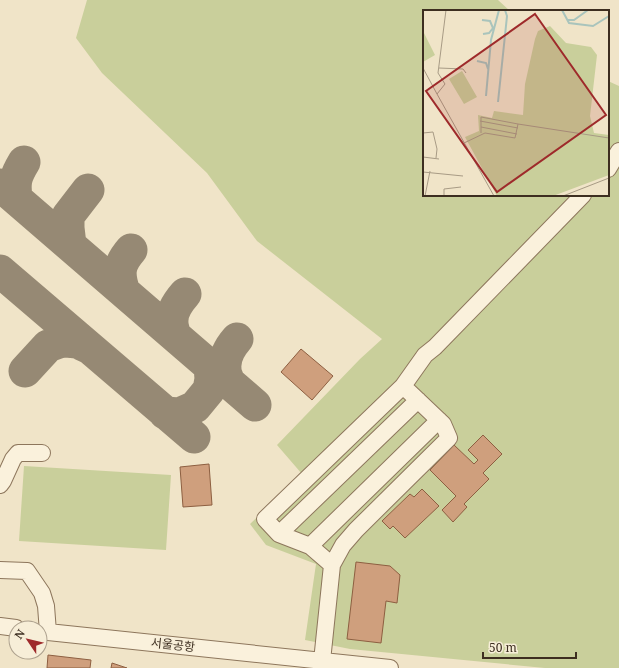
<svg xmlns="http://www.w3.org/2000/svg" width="619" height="668" viewBox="0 0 619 668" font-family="'Noto Serif','Noto Sans KR',serif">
  <rect width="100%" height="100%" fill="#f0e4c8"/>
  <!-- green -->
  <path fill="#c9cf9b" d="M87 0H498L510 11H424V195H608V81L619 86V668H545L350 649 305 640 316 564 266 545 250 524 302 474 277 445 360 359 382 339 257 241 207 173 102 73 76 38Z
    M24 466 171 475 166 550 19 541Z"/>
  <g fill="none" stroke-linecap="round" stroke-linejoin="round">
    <!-- taxiway -->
    <path stroke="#968974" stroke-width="33" d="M0 185 255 405
      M16 198C14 182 15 177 24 162
      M70 245 68 228V216L88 190
      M0 271 194 437
      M124 292C118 274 118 265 131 250
      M174 335C174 331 172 327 172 323 171 312 178 302 185 294
      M25 371 48 346 59 342 66 341 77 342 90 348
      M229 383C228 379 225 374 225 369 224 358 230 347 237 339
      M165 413 179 414 195 407 209 390 211 379 210 366"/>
  </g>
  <!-- building -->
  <path fill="#cf9f7d" stroke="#8d5f41" d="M301 349 333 376 312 400 281 372Z
    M483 435 502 454 483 473 489 479 464 504 467 507 453 522 442 510 456 496 430 470 454 445 474 464 478 460 468 450Z
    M209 464 212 505 183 507 180 467Z
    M422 489 439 506 405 538 393 526 390 529 382 521 410 494 414 497Z
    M356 562 390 566 400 575 397 603 386 601 381 643 347 639Z
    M48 655 91 660 90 668H47Z
    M112 663 127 668H111Z"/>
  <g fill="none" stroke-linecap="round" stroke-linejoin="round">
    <!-- minor casing -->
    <g stroke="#8d765c" stroke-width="18">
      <path id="minor" d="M608 169 619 151
        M403 386 425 355 435 347 583 195
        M0 485 3 481 13 459 18 453H42
        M279 534 418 400
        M310 546 439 420
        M0 570 27 571 42 593 46 606 48 632 390 668
        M0 626 16 628
        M322 661 332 565 343 545 356 530 449 438 443 424 403 386 265 519 279 534 310 546 332 565"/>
    </g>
    <!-- minor -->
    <use href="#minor" stroke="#faf1dc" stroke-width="16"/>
  </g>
  <g text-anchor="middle" stroke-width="3" stroke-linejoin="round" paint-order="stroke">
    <!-- street labels -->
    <g font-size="12" fill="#3d2e20" stroke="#f7eed8">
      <text transform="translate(173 645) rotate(6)" y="4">서울공항</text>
    </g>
  </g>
  <!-- overview -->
  <g transform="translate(423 10)">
    <rect width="186" height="186" fill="#f0e4c8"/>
    <path d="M127 16 143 33 168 37 174 45 167 106 171 123 186 125V165L130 186H74L42 127 56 121 55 105 69 108 71 101 100 105 102 74 112 29 115 21ZM0 21 12 45 0 52ZM39 61 54 87 41 94 26 69Z" fill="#c9cf9b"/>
    <path fill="none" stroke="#a9c4bc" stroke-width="2" d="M139 0 146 13 170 16 186 6M59 10 67 11 70 18 66 23 60 24M145 10H151L165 0M54 51 63 53 65 59M63 86 68 30 76 0M75 92 84 6 82 0"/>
    <path fill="none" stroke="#a89b85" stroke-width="1" d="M23 0 15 63 22 74 14 84 71 186M0 58 14 84M16 58 40 59 43 63M57 111 95 118M95 114 186 128M58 117 94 124M0 123 10 122 14 139 13 148M41 133 62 123 92 128 95 114 58 107V123M0 147 16 149M0 162 40 166M2 186 7 161M21 186V179L38 177M140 186 186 168"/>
    <path fill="#9e2a2b" fill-opacity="0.15" stroke="#9e2a2b" stroke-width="2" d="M112 4 183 105 74 182 3 81Z"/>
    <rect width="186" height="186" fill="none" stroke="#3d2e20" stroke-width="2"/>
  </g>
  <!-- north arrow -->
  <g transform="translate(28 640) rotate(305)"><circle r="19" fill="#f7eed8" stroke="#ada18e"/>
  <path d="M0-3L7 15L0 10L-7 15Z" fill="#9e2a2b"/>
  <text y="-6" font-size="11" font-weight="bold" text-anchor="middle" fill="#3d2e20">N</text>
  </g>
  <!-- scale -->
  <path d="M483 652v6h93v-6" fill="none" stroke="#3d2e20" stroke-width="2"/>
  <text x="489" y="652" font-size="12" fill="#3d2e20" stroke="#f7eed8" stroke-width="3" paint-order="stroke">50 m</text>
</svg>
